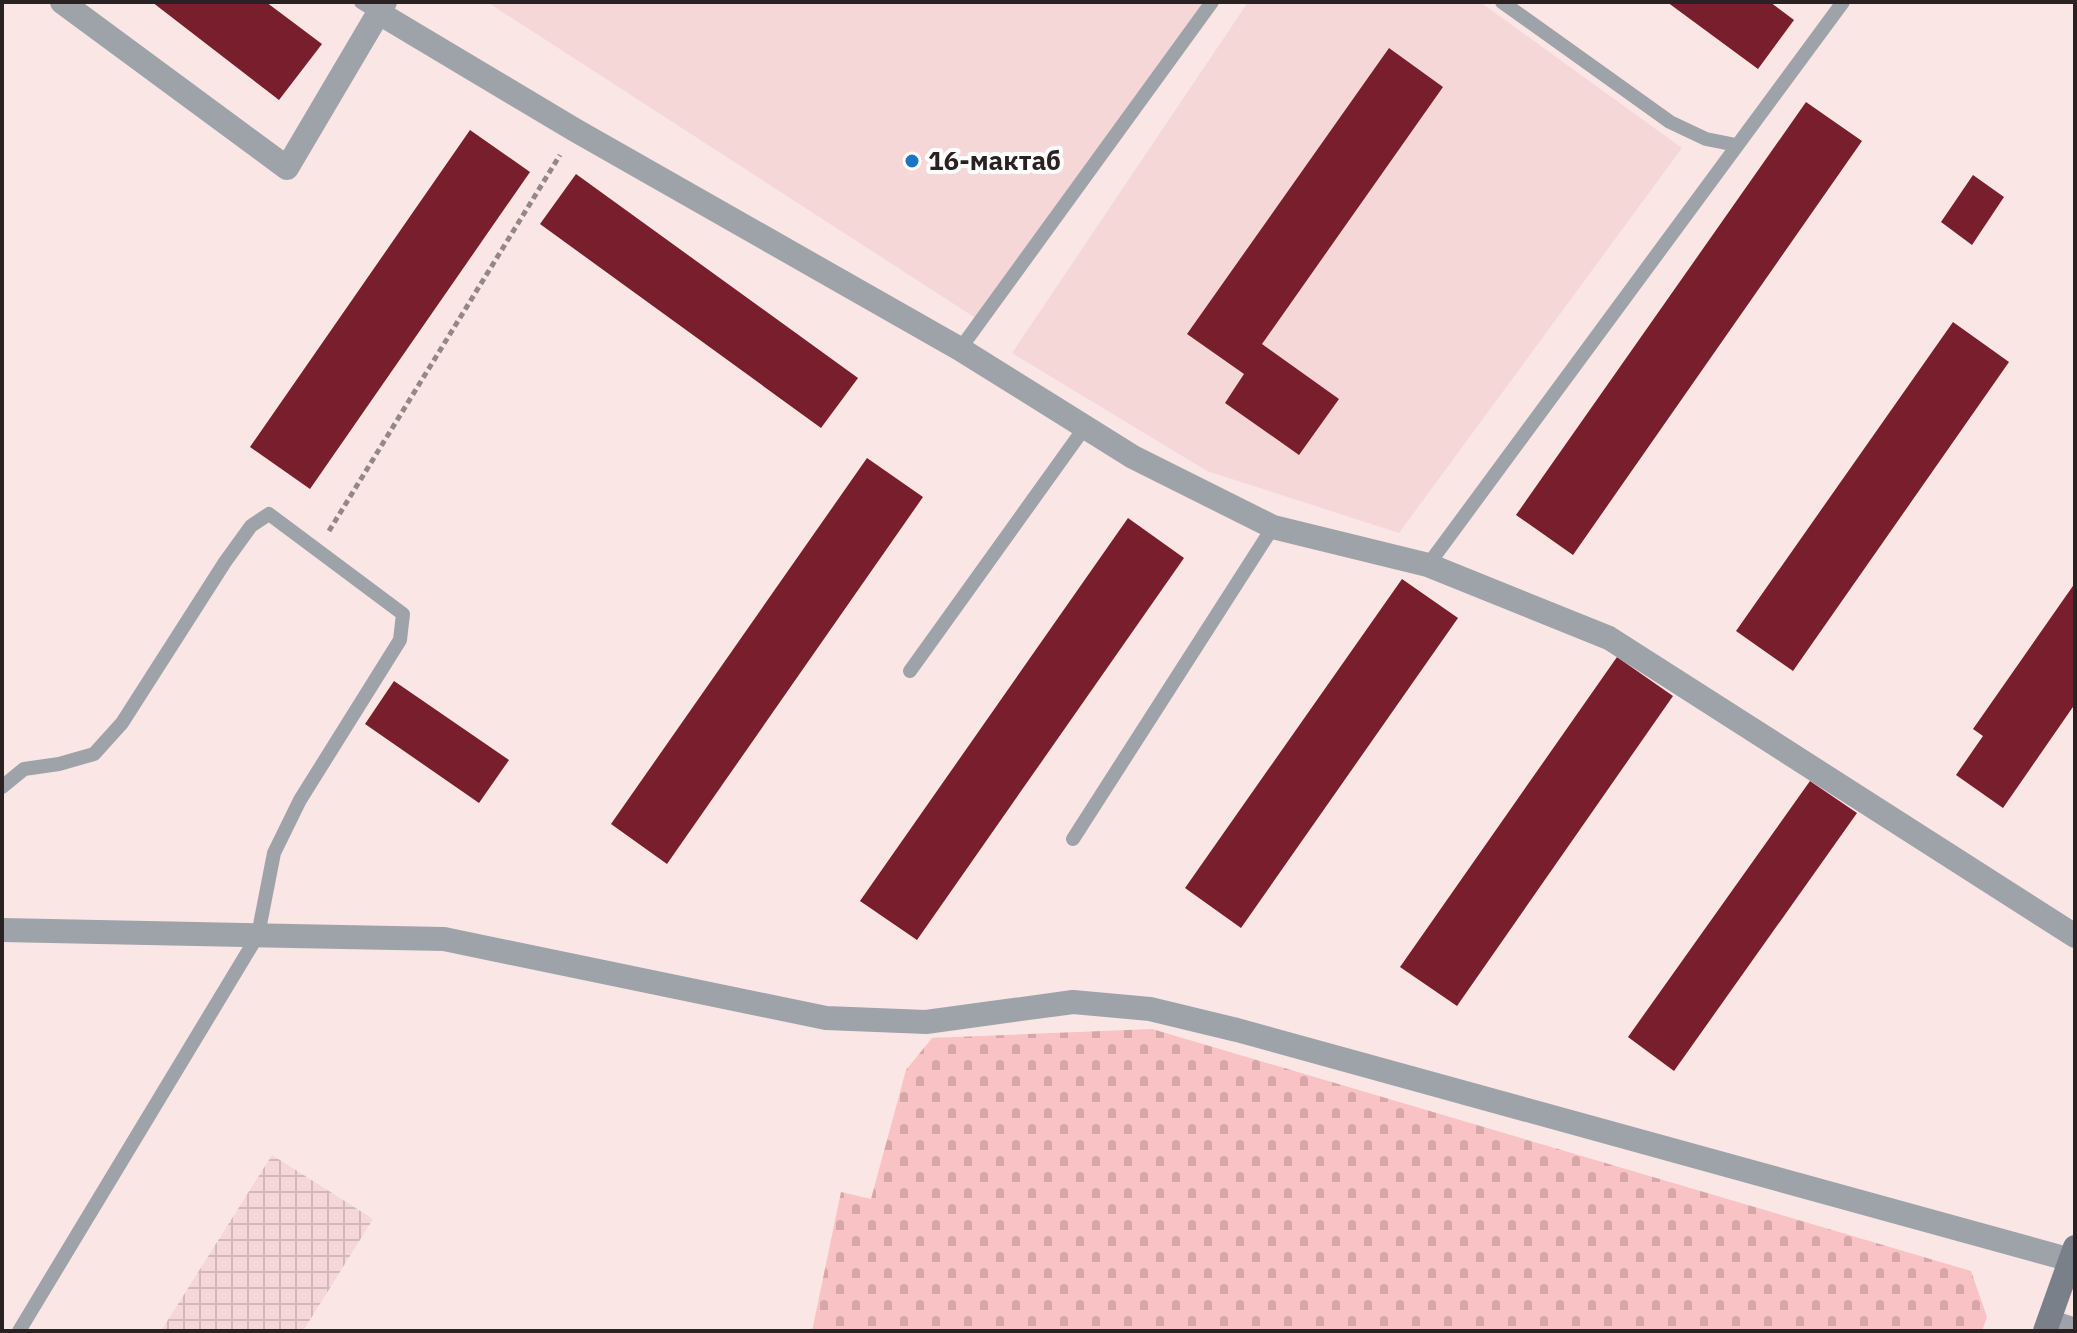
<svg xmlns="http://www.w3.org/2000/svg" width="2077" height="1333" viewBox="0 0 2077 1333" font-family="'IBM Plex Sans',sans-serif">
  <defs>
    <pattern id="industrial-grid" width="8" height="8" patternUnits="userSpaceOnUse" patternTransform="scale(2)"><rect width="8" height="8" fill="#f5d7d8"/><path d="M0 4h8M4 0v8" fill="none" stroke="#d2b8b9"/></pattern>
    <pattern id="cemetery-stones" width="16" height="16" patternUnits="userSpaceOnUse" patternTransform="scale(2)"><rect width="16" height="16" fill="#f9c2c4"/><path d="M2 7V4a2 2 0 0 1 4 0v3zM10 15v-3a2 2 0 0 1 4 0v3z" fill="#d6a6a8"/></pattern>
  </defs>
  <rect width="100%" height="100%" fill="#fbe6e6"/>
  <!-- built -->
  <path fill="#f5d7d8" d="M487 2H1208L977 319Z
    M1248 2H1480L1682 148 1399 533 1207 471 1012 353Z"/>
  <!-- industrial -->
  <path fill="url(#industrial-grid)" d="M272 1155 373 1219 303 1331H161Z"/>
  <!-- cemetery -->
  <path fill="url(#cemetery-stones)" d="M1152 1029 1971 1271 1987 1317 1982 1331H812L841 1192 871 1199 906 1070 932 1038Z"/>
  <!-- building -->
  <path fill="#791e2c" d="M152 2H266L322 44 279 100Z
    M1667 2H1770L1794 20 1758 69Z
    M1389 48 1443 87 1262 344 1339 399 1299 455 1225 403 1244 374 1187 334Z
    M1806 102 1862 141 1573 555 1516 515Z
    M470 130 530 172 310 489 250 447Z
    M576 174 858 378 821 428 540 224Z
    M1973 175 2004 197 1972 245 1941 222Z
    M1953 322 2009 362 1793 671 1736 631Z
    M867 458 923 497 667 864 611 824Z
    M1128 518 1184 558 917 940 860 901Z
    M1402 579 1458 618 1241 928 1185 888Z
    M2075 583V704L2003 808 1956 775 1983 736 1973 729Z
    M1617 657 1673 696 1457 1006 1400 967Z
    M394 681 509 760 479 803 365 724Z
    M1810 781 1857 813 1674 1071 1628 1037Z"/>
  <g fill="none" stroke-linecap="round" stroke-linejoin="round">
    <!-- path -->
    <path stroke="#958787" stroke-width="5" stroke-dasharray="6 4" stroke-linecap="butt" d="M329 531 560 155"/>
    <!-- lane -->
    <path stroke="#9ea3a9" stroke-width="14" d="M361 2 379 13
      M1502 2 1670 122 1706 139 1736 145
      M960 349 1212 2
      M1428 565 1843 2
      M910 671 1085 427
      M2 787 24 769 59 764 94 754 122 723 225 562 251 526 269 514 403 614 400 640 300 800 274 853 258 935 19 1331
      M1073 839 1273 527"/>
    <!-- street -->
    <path stroke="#9ea3a9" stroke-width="24" d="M62 2 287 168 385 2
      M379 13 575 130 960 349 1133 457 1273 527 1428 565 1609 638 2075 936
      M2 930 444 939 826 1018 926 1022 1073 1002 1150 1009 1237 1030 2071 1260
      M2049 1321 2075 1330"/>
    <!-- secondary -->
    <path stroke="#798089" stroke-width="24" d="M2045 1331 2075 1247"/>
  </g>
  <!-- markers -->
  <circle fill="#1b75c2" stroke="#fff" stroke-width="3" cx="912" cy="161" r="8"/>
  <g text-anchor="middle" stroke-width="8" stroke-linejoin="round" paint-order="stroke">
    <!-- poi labels -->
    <g font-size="26" font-weight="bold" fill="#2a2222" stroke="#fff" text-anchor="start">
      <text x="928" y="170">16-мактаб</text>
    </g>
  </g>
  <!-- border -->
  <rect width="2077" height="1333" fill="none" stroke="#2a2222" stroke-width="8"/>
</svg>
